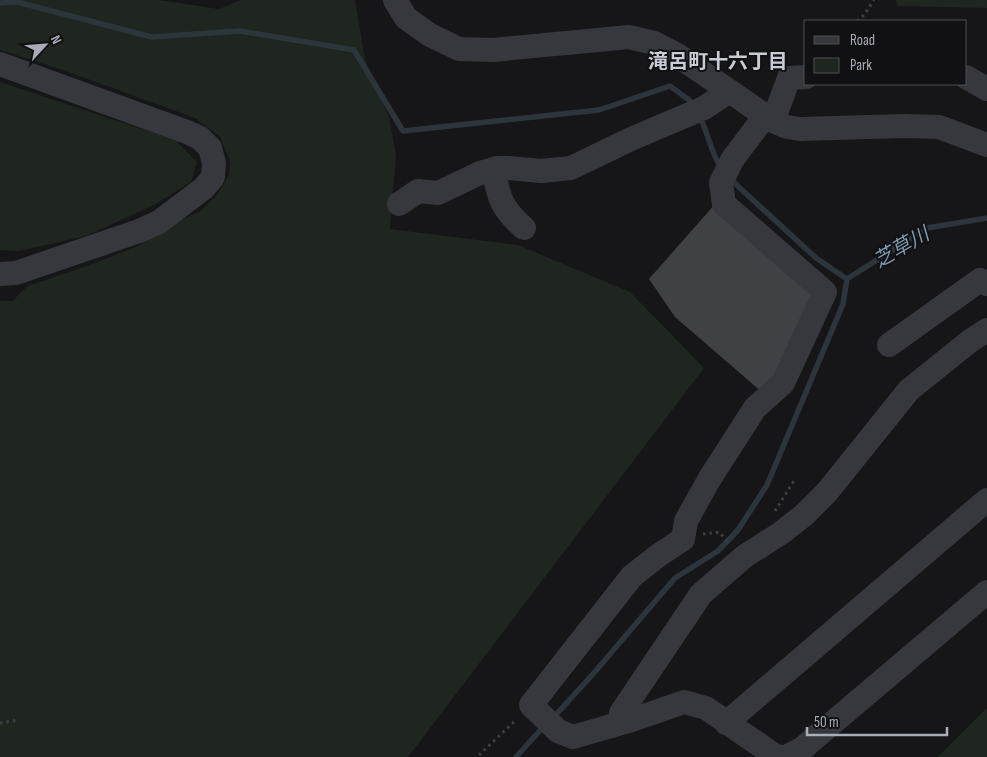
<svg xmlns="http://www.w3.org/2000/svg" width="987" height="757" viewBox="0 0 987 757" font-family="'Sofia Sans Condensed','Noto Sans JP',sans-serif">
  <rect width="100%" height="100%" fill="#161618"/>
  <!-- green -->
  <path fill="#1e261f" d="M0 0H159L219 9 241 0H355L365 59 389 117 396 156 390 229 518 245 630 292 704 368 408 757H0V301H12L28 286 87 266 138 246 174 223 199 212 217 195 229 175 230 161 220 137 195 118 60 69 0 50Z
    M896 0H987V8L898 6Z
    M0 82 175 140 197 162 191 182 154 205 86 236 19 251 0 250Z
    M987 708V757H938Z"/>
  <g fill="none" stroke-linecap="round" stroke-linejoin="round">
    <!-- stream -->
    <path stroke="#2c353c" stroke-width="5.5" d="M0 3 17 2 152 37 240 31 354 50 403 131 599 110 670 86 689 100 693 106
      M699 116C709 133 710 153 722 169
      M729 178 816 258 847 279
      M847 279 927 228 987 218
      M552 719 593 674 675 578 718 551 738 530 767 485 843 304 847 279
      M516 757 545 725"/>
  </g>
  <!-- building -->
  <path fill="#404145" d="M716 203 818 294 783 370 763 393 675 317 649 279Z"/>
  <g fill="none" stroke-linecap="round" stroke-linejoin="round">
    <!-- path -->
    <path stroke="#3d3f44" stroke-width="3" stroke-dasharray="2.5 4" stroke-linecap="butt" d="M857 21 864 15 874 0
      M775 511 795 479
      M703 534 719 532 729 543
      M0 723 18 720
      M479 755 516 720"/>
    <!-- minor -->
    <path stroke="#37383d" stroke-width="24" d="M395 0 406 18 430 35 459 49 493 50 629 37 654 43 677 55 773 121 787 127 800 129 905 126 939 127 987 145
      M0 64 187 132 200 138 210 148 214 163 213 177 204 188 159 222 139 231 16 273 0 274
      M966 77 987 89
      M765 116 732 160 721 183 724 204 825 292 783 383 755 408 710 478 686 521 683 539 659 555 632 576 531 705 558 731 573 737 632 720 684 702 706 708 774 755 781 757
      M773 121 789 78 806 77
      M493 169C499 198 501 208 524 228
      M399 204 418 191 438 193 480 173 497 168H508L541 171 571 168 631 139 704 108 728 92
      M889 345 980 280 987 284
      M620 723 621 713 701 594 745 556 781 533 804 515 827 492 909 390 970 341 987 330
      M726 723 987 500
      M786 757 803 748 987 592"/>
  </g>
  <g text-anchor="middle" stroke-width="4" stroke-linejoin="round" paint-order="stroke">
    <!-- neighbourhood labels -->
    <g font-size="20" font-weight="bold" fill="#c9ccd4" stroke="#111113">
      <text x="718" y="68">滝呂町十六丁目</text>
    </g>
    <!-- water labels -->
    <g font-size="20" font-style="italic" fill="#7f9bb3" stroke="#111113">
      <text transform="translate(901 247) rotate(-30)" y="7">芝草川</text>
    </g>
  </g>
  <!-- legend -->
  <rect x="804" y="20" width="162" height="65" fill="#111113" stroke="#4d4f55"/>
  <rect x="814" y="36" width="25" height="8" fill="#37383d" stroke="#4d4f55"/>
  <text x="850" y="45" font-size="15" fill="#a8adb8">Road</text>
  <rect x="814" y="58" width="25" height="15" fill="#1e261f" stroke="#4d4f55"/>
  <text x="850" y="70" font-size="15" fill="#a8adb8">Park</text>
  <!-- north arrow -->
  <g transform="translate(45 45) rotate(64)" stroke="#111113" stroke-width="4" paint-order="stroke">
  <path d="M0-4L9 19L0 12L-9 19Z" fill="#a8adb8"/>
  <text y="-8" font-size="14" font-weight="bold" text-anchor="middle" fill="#a8adb8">N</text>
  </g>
  <!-- scale -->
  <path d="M807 727v8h140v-8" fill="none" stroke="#a8adb8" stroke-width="2.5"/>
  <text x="814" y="727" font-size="15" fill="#a8adb8" stroke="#111113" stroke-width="4" paint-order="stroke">50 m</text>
</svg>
